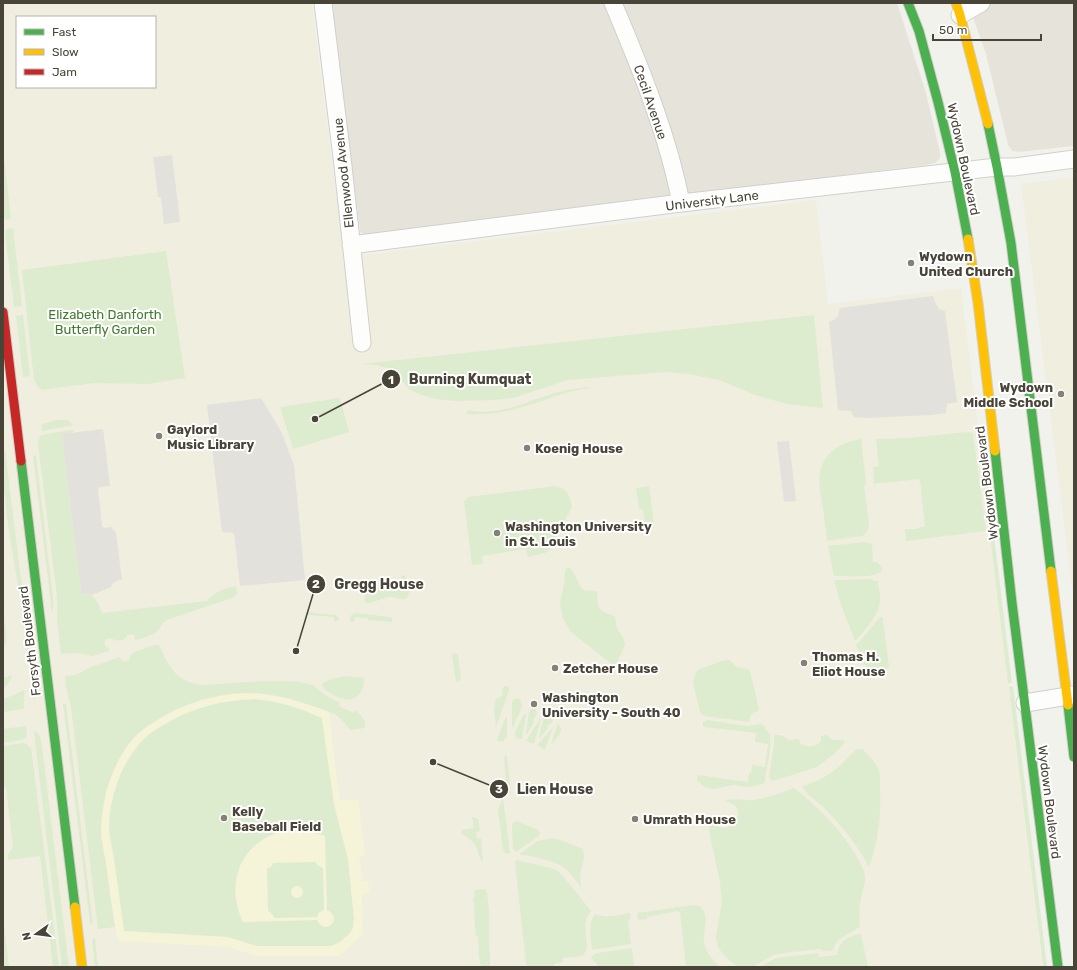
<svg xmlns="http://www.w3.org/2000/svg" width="1077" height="970" viewBox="0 0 1077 970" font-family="Rubik,sans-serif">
  <rect width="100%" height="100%" fill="#f2f2ed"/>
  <!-- residential -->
  <path fill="#e6e4da" d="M332 3H897L926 93 940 152V158L935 163 926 165 368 234H363L360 231Z
    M968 3H1074V146L1019 152 1012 151 1008 145 986 54Z"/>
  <!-- education -->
  <path fill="#f0eedf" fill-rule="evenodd" d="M3 3H312L344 257 816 200 828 304 961 288 1020 763 1042 967H3ZM17 17H155V87H17Z
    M1074 177V603L1021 184Z"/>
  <!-- green -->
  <path fill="#ddecce" d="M3 157H4L11 219 6 220 4 217Z
    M13 228 22 306 14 307 5 233 7 229Z
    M166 251 185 378 148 384 94 383 42 390 38 387 34 380 22 270Z
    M23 315 30 376 23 377 16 316Z
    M814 315 823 408 804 406 787 404 755 395 719 380 689 374 665 372 568 380 513 398 494 400 455 401 435 399 419 394 409 389 393 370 377 365 361 364Z
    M589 387 590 388C567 390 548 400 526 406 507 412 488 415 467 414V410C500 417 524 402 555 393 566 390 577 388 589 387Z
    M340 398 349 432 293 449 280 407Z
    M57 420H67L73 425 69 426 42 431V424Z
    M71 430H74L72 433 62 434 81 593 92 595 98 603 102 613 207 601C215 592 224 588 236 586L237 594 232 598 167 620C162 623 161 627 158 631 153 635 142 639 135 640V636L132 634 127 635V637C124 640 122 641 117 640V641C111 637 103 637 105 646L109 648V651L92 656 78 653 61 654 57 622V596L38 444 39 439 41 435Z
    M966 432 973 433 986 531 906 541 905 529H918V528L925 526 921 492H922L919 479 885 483 884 482 874 484 873 467 879 466 876 439 909 438Z
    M978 436 982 441 983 445 1012 683H1008Z
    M861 439 866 484 864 486 869 523C869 528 867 533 862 536L827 541C826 530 824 519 823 508 821 497 818 485 820 474 823 452 841 442 861 439Z
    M3 450H5L35 692V702L33 696 19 592 16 574 8 525 3 480Z
    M36 455 53 598V612H52L33 456Z
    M555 486C567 488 570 496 572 507L549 550 545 553 528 557 526 549 482 556 483 564 472 565 464 501 469 497Z
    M649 486 654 524 645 525 643 509H639L636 488Z
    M865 542 872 544 873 562H877L880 565C882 568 883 571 879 573 873 578 843 576 834 576L828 546Z
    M567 568H570L575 575 581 588 583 590 597 591C598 596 597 600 598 605 600 612 609 613 615 617L617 629 623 637 625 645 616 665 614 666 571 632 563 619 561 610 560 603 564 584 565 571Z
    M402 575 405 576C409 582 411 592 407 598 401 601 397 597 391 597 383 597 375 603 366 603L365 602V592L367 590C370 589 373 588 376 587 384 587 396 593 400 584 402 581 401 578 402 575Z
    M873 579V581H878C878 586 881 596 880 600 879 616 865 630 855 641L841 605 834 580Z
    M3 590C5 599 4 606 4 615 4 629 10 636 3 650Z
    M305 612 336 615 339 618 338 621H334V617L308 615Z
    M356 613 390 617 392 618V622L368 620V618L355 617 354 622H350L351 615Z
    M880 617H882L883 619 889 667C885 673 877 673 870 673L867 670 856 645 866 634Z
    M154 645H158L160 647C170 669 177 682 203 685L262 681H289L299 682 312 685 327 696 340 703 339 706 354 713 356 710 357 711 365 721V728L350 730 344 722 335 714 288 698 259 693 223 695 200 700 176 709 147 726 139 733 133 739 121 757 115 768 106 791 110 893 115 927 98 929 71 707 66 687 65 676 76 675 91 667 120 657 121 660H123V662L130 660 129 658 134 652Z
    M454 653 457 654 458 656 461 678 460 681 456 682 452 655Z
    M725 660H729L737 667 748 669 750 671 759 709 758 711C752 712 749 716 749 722L705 716 700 712 693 682 695 674 698 670 700 669Z
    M10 675 12 677 7 685 3 688V677H7Z
    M346 676 364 678C364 684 364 688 360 693 350 707 333 695 323 688L322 686 323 683 332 679Z
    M505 686 509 687V691L496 727 494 709 496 699C502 698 504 693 502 689Z
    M1013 686 1047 967H1043L1009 687Z
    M24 690C25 696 23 702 24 709L3 712V699L14 695Z
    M514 698 519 699 521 701 522 705 521 710 513 727H512V703Z
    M255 699C280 701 299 708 322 718L334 804 348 859 354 918 353 928 350 934 340 942 331 946H257L227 937 124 931C121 907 117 882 114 858 112 848 109 836 109 825 109 812 112 799 116 786 121 771 129 756 139 744 147 735 156 729 165 724 193 707 223 700 255 699Z
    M63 704H66L93 925 90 922Z
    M533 706 536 710 537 714 533 720 534 722 527 734 526 733 529 713Z
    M524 714H526L522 739 516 738 514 734Z
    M548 714 552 716 553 721 550 724 547 726 548 728 540 738 539 737 544 717Z
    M506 717 507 718V736L503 742 498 741 497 739Z
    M540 719H541L534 744 526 741Z
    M707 720 747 726 762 724 764 726C765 730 769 731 770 736 772 748 766 768 765 781L763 784 750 787 733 785 713 789 707 788 697 781V775L748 782 749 773H751L752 765 765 767 768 744 755 742 756 733 705 727 703 726V722Z
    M558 724 561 727C562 734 556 739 551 744L557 726Z
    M26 726 27 737 22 740 3 743V729Z
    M553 727 545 750 537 745Z
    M36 731 40 737 42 746 69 967H62L34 732Z
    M774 735H781L789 740 799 739 800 743C807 748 815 748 821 741V736L826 735 833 740H842L845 742 834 754 817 767 773 781 770 779 769 776 774 744Z
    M23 743 28 745V747H31L59 967H53L40 856 8 860V855L13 847 6 788 3 786V746Z
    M857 749H863C868 755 875 761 878 769 881 774 880 781 880 787 881 817 879 839 869 867 858 846 843 827 826 810 819 802 807 796 802 786 818 782 832 774 844 762 848 758 852 753 857 749Z
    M505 756H507L511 793H509L507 791 504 758Z
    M794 788C819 808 842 830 858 859 861 864 865 872 865 879 865 884 863 889 862 894 859 905 859 916 860 927L838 940 832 951H825L820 949 776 954 752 967H738L729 960 723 954 718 947 716 938 722 901 720 882 710 836 709 826 712 817C723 847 757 806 724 801 734 797 743 801 753 800 767 798 781 793 794 788Z
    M503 798 510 853 507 854 503 851 498 809Z
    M472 817H475L478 819 480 831 476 832 477 839 481 838 483 861 481 860C479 856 478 852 476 847 473 841 467 837 461 833L462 830 474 828Z
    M517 821 538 830 540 833 539 836 516 852 513 849 512 824 513 823Z
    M551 838 560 840 583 849 584 858 580 875 581 887C576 881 571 873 565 868 556 861 531 856 519 854L538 841Z
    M516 860 551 868 558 871 568 882 591 911 587 917 585 924 587 949 583 956 563 958V962L554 964V967H528L526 964 515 863Z
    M484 889 487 892 489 911V950H490V967H481V964H480L478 949H479L478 936H476L474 916 475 915 473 897H475L474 890Z
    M694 905 700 906C711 917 702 930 704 943 706 953 713 959 719 967H686L680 913 678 911 647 917V919L638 920 637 913Z
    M630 913 631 918 628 921 631 944 592 950C591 937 587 926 595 914 606 919 619 915 630 913Z
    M3 914 9 967H3Z
    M859 934H861L868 967H760L776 958 818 953 819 957 837 955C838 942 847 937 859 934Z
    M95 937 98 967H95L92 940Z
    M632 948 634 967H598L596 963 591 958 594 954 597 953Z"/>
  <!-- sand -->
  <path fill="#f5f3d8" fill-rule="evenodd" d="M245 693C275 694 301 701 329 712L340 801 358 799 365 855 359 856 363 881H368L370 893 362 895 363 934 339 956H256L228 947 118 941C113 915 109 889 106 863 104 852 101 841 101 830 102 798 112 764 132 740 139 732 148 726 156 721 184 704 213 695 245 693ZM255 699C279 701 300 708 322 718L334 804 348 859 354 918 353 928 349 934 340 942 331 946H257L227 937 124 931C120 908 118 884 114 861 113 850 109 837 109 825 109 812 112 799 116 786 121 771 129 756 139 744 147 735 156 729 165 724 193 707 223 700 255 699Z
    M291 829 309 831 325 836 327 910C344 918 325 937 317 920L243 922C223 879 244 837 291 829ZM273 863 315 862 318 866 323 868 324 910 319 912 317 917 275 918 271 913 268 911 267 869 272 866Z
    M291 892a6 6 0 1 1 12 0a6 6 0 1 1-12 0Z"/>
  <!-- parking -->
  <path fill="#e2e1dc" d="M172 155 180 222 164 224 161 197H158L153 157Z
    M933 296 936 304 939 309 945 311 957 402 947 404 946 413 931 415 868 418 854 417 851 411 838 410 829 322 834 320 838 316 840 308Z
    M261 398 281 431 294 465 305 580 240 586 234 533 222 532 207 405Z
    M103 429 110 486 99 487 98 489 102 524V526L104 528 111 527 116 533 122 580H118L112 584 111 587 92 595 81 593 62 434Z
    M789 441 796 501 784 502 777 442Z"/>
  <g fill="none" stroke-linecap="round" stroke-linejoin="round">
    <!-- street casing -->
    <g stroke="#d0d0cb" stroke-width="19">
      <path id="street" d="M323 3 343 166 362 343
        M613 3C640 67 668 135 681 203
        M960 15 981 3
        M351 245 681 203 997 167H1014L1074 159
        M1025 703 1074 695"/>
    </g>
    <!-- fast casing -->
    <g stroke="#d1cfc4" stroke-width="11">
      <path id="fast" d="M908 3 919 31 938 102 955 172 968 239
        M988 124 997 167 1011 243 1051 571
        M995 451 1012 603 1058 967
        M21 461 75 907
        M1068 705 1074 757"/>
    </g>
    <!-- slow casing -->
    <g stroke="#d1cfc4" stroke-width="11">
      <path id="slow" d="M956 3 960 15 988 124
        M968 239 978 303 995 451
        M1051 571 1068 705
        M75 907 82 967"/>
    </g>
    <!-- jam casing -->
    <g stroke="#d1cfc4" stroke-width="11">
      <path id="jam" d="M3 312 21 461"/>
    </g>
    <!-- street -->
    <use href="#street" stroke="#fdfdfc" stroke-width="17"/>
    <!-- fast -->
    <use href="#fast" stroke="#4caf50" stroke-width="9"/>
    <!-- slow -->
    <use href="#slow" stroke="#ffc107" stroke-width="9"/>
    <!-- jam -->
    <use href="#jam" stroke="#c62828" stroke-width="9"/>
  </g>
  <!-- markers -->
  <g fill="#848177" stroke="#fff" stroke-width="1.5">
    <circle cx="911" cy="263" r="4"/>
    <circle cx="1061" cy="394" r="4"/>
    <circle cx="159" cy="436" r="4"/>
    <circle cx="527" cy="448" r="4"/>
    <circle cx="497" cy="533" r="4"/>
    <circle cx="804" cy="663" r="4"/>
    <circle cx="555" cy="668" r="4"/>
    <circle cx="534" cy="704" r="4"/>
    <circle cx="224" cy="818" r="4"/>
    <circle cx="635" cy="819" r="4"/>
  </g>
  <g text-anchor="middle" stroke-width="4" stroke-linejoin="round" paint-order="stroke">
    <!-- street labels -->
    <g font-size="13" fill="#494438" stroke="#fff">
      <text transform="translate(651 102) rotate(71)" y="5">Cecil Avenue</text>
      <text transform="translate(964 159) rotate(78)" y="5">Wydown Boulevard</text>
      <text transform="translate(343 173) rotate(-96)" y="5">Ellenwood Avenue</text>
      <text transform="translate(712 200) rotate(-7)" y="5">University Lane</text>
      <text transform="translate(986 483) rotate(-97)" y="5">Wydown Boulevard</text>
      <text transform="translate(29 641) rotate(-97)" y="5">Forsyth Boulevard</text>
      <text transform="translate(1050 802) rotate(83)" y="5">Wydown Boulevard</text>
    </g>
    <!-- poi labels -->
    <g font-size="13" font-weight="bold" fill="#494438" stroke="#fff" text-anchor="start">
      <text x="919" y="261">Wydown<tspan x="919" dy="15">United Church</tspan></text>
      <text x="1053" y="392" text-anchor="end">Wydown<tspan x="1053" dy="15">Middle School</tspan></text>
      <text x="167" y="434">Gaylord<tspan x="167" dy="15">Music Library</tspan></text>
      <text x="535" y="453">Koenig House</text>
      <text x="505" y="531">Washington University<tspan x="505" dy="15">in St. Louis</tspan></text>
      <text x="812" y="661">Thomas H.<tspan x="812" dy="15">Eliot House</tspan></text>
      <text x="563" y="673">Zetcher House</text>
      <text x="542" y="702">Washington<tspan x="542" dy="15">University - South 40</tspan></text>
      <text x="232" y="816">Kelly<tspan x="232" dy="15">Baseball Field</tspan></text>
      <text x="643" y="824">Umrath House</text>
    </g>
    <!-- park labels -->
    <g font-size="13" fill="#407c2b" stroke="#fff">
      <text x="105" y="319">Elizabeth Danforth<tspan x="105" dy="15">Butterfly Garden</tspan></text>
    </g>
  </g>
  <!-- callouts -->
  <path fill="none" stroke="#494438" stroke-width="1.5" d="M315 419L391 379M296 651L316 584M433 762L499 789"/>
  <g fill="#494438" stroke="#fff" stroke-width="1.5">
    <circle cx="315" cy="419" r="4"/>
    <circle cx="296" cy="651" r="4"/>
    <circle cx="433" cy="762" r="4"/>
    <circle cx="391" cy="379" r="10"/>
    <circle cx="316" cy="584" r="10"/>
    <circle cx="499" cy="789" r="10"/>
  </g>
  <g font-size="12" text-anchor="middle" font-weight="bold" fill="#fff">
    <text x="391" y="384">1</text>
    <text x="316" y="588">2</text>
    <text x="499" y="793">3</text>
  </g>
  <g font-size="14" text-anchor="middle" font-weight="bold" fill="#494438" stroke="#fff" stroke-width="4" stroke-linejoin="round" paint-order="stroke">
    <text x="470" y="384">Burning Kumquat</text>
    <text x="379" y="589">Gregg House</text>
    <text x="555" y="794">Lien House</text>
  </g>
  <!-- border -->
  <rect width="1077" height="970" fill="none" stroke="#494438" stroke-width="8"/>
  <!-- legend -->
  <rect x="16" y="16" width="140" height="72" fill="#ffffff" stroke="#b6b4af"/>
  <rect x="24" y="29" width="20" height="6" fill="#4caf50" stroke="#b6b4af"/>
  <text x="52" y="36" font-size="12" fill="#494438">Fast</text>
  <rect x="24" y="49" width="20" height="6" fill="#ffc107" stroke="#b6b4af"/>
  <text x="52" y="56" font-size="12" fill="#494438">Slow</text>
  <rect x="24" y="69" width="20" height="6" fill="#c62828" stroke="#b6b4af"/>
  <text x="52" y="76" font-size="12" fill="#494438">Jam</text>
  <!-- north arrow -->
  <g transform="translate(36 934) rotate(256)" stroke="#ffffff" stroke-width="3" paint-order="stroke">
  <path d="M0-3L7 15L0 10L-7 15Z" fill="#494438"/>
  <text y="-6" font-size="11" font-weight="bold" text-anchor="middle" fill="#494438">N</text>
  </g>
  <!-- scale -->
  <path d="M933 34v6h108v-6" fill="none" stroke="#494438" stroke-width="2"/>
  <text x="939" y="34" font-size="12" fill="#494438" stroke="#ffffff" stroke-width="3" paint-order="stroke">50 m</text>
</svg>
